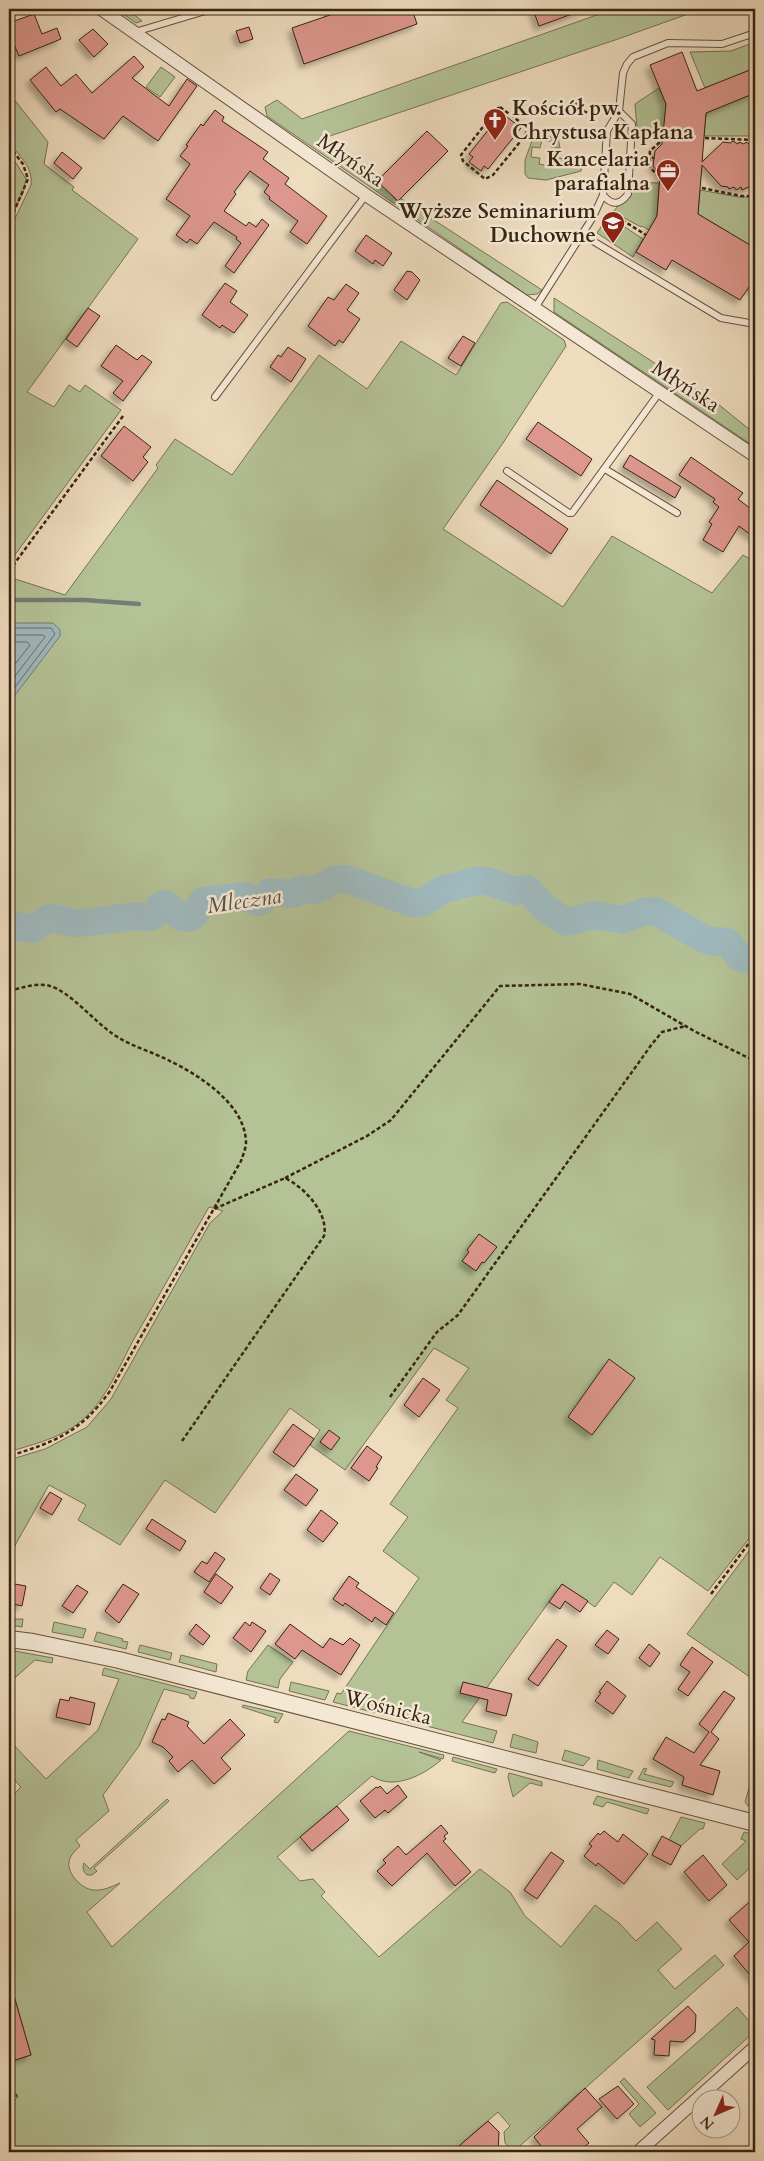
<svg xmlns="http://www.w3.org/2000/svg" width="764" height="2161" viewBox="0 0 764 2161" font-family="Cardo,serif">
  <defs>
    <filter id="shadow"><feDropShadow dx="-4.5" dy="4.5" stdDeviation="2.5" flood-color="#0004"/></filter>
  </defs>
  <rect width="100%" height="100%" fill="#eedcbf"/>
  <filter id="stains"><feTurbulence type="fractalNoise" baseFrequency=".004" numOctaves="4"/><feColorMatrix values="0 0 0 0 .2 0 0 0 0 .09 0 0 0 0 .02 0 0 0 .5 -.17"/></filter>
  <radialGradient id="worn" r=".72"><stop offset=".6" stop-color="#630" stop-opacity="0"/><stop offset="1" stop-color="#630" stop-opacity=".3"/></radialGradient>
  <!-- green -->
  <path fill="#b4c296" stroke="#767354" d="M116 9H127L142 21 136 23Z
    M607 9H702L618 39 318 140 385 188 397 201 400 198 542 290 537 294 527 295 267 116 265 107 277 100 302 119 608 11Z
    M755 42V68L705 88 690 52 731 51Z
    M161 67 175 77 160 97 146 87Z
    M659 88 666 104 663 137 642 135 637 127 635 104Z
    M9 93 48 142 44 164 74 187 72 190 138 239 27 392 54 407 69 385 80 392 85 385 121 410 9 563V231L31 185C33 163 17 157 9 140 6 133 9 102 9 93Z
    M755 93V136H704L706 113Z
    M540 135 558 138 560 148 551 147 552 142 542 140 540 148 532 147 531 157 540 158 539 164 550 166 551 159 559 160V158L582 161 581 171 546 180 528 178 525 174V160L533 138Z
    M9 152 26 179 23 193 9 221Z
    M638 182 659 183 657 216 649 230 642 226 641 227 613 212Z
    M700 190 739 197H755V248L698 214Z
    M608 216 643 239 633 257 597 233Z
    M554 298 718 404 755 434V447L554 312Z
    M507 302 564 340 566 346 503 443 443 529 563 607 612 536 712 593 743 555 755 562V1531L708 1591 660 1557 632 1595 614 1582 595 1607 562 1584 462 1722 497 1731 493 1743 333 1702 337 1693 341 1694 419 1578 383 1551 408 1517 390 1504 458 1408 446 1400 469 1368 434 1348 345 1470 310 1445 320 1430 290 1408 215 1513 165 1480 120 1545 78 1520 86 1505 49 1485 9 1556V1460L45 1449 87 1427 111 1399 210 1223 223 1211 209 1207C184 1251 160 1294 135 1337 118 1368 104 1407 73 1427 54 1440 30 1445 9 1452V577L65 595 158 468 156 465 175 439 232 475 319 355 367 389 401 341 456 375 501 303Z
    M755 1543V1670L750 1677 687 1634Z
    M9 1619H23L22 1627 9 1625Z
    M54 1622 86 1629 83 1638 52 1632Z
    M97 1632 123 1639 122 1641 128 1642 126 1649 94 1641Z
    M140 1645 172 1653 170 1660 138 1652Z
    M268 1645 293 1662 280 1679 278 1688 246 1680 248 1671Z
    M9 1650 53 1658 52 1663 35 1660 9 1683Z
    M181 1655 217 1664 216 1672 179 1662Z
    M104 1668 197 1692 194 1699 190 1698 189 1695 164 1689 139 1746 103 1795 109 1811 76 1840 80 1846C76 1850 70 1855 69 1862 67 1874 82 1889 93 1890 103 1891 111 1887 120 1883L87 1912 112 1947 349 1731 444 1755 443 1759 419 1752 441 1760C424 1775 393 1791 372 1776L277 1857 300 1881 313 1879 325 1892 321 1896 379 1957 480 1869 510 1892 525 1916 561 1947 595 1905 619 1923 636 1941 657 1922 682 1949 658 1970 675 1989 715 1955 724 1965 513 2152 505 2143 504 2132 510 2126 498 2112 452 2152H9V2106L18 2097 17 2094H9V2062L31 2055 15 1999 9 2000V1799L21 1787 9 1774V1740L46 1779 98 1730 119 1679 102 1675Z
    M291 1682 329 1691 325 1700 289 1691Z
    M243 1705 283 1714 278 1723 274 1722 276 1718 242 1707Z
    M513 1734 538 1742 536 1753 510 1747Z
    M565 1750 590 1758 583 1766 562 1760Z
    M453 1757 497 1769 495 1773 491 1772 452 1761Z
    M598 1760 633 1771 629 1778 597 1769Z
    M644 1768 647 1769 644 1774 674 1782 671 1787 638 1779Z
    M509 1773 542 1782V1786L530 1783 513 1797 508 1777Z
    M750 1785 755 1786V1807L748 1806 745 1802Z
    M597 1796 649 1809 647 1814 607 1802 603 1807 593 1804Z
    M167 1799 169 1801 94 1868 97 1871 92 1875H87C83 1871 82 1868 84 1863L90 1869Z
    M681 1817 705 1823 703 1829H700L681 1846 669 1840Z
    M744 1832 755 1835V1863L737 1880 722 1864 746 1841 741 1839Z
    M737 2007 755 2028V2031L668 2110 647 2087Z
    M624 2078 656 2113 640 2127 629 2114 639 2104 620 2082Z"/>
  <!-- water -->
  <path fill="#9fb9bd" stroke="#757d79" d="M9 623H53L60 630V636L9 703Z"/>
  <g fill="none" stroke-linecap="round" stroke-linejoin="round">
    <!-- shore -->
    <path stroke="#6b6e68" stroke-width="1" d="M9 628H51L55 634 9 695
      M9 635H43L45 637 9 684
      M9 642H27L30 645 9 672"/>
    <!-- stream -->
    <path stroke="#757d79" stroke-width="4.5" d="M9 600H84L139 604"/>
    <!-- river -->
    <path stroke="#9fb9bd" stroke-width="28" d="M9 930 17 926 33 929C38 925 44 920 50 918 59 917 65 922 73 923 99 924 125 914 151 917L157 912 160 906 165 904C172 910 184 924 194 915 198 911 199 905 203 901L245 896 257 902 262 901 270 892 294 894 301 889 315 890 336 879H346L412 903 424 902 442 890 475 881H487L516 891 527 889 547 910 567 922 595 915 622 920 643 912 655 911 704 939 713 942 721 941 728 942 739 957 755 961"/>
  </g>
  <!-- building -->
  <path fill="#dd978e" stroke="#372412" filter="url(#shadow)" d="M328 9H412L417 24 304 64 292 28 330 15Z
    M533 9H583V10L539 26Z
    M34 14 42 34 57 28 61 39 19 56 12 40 9 42V23Z
    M249 27 253 39 240 43 236 31Z
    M93 29 108 44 94 57 79 40Z
    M682 52 697 91 755 68V93L706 113 702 162 723 142 730 143 733 141 738 144 739 142 744 144 746 142 755 148V184L742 190 741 187 736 190 734 187 729 189 728 187 721 186 702 165 698 214 755 248V291L749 287 740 300 672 260 666 270 636 252 657 216 660 175 653 166 655 151 662 144 666 104 650 65Z
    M134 56 144 67 132 78 169 106 187 79 197 86 158 141 123 116 104 139 60 109 56 112 30 80 46 67 61 86 76 74 92 93Z
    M215 110 224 117 222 121 268 152 263 159 289 178 285 184 327 216 307 244 290 232 298 221 269 199 270 197 264 192 269 185 250 171 234 192 236 194 224 211 246 226 249 222 256 227 262 219 269 225 234 273 225 266 241 243 236 239 237 237 214 222 197 244 190 239 187 243 176 235 190 216 166 199 190 164 180 156 188 146 186 145 201 124 203 126Z
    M502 113 521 128 488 169 484 166 481 171 469 162 473 157 469 154Z
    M427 131 448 151 398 201 377 181Z
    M62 152 82 168 73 179 54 163Z
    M366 235 392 253 383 266 375 260 373 264 355 251Z
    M407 271 412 272 420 280 407 300 394 290Z
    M225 283 237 291 230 302 248 315 234 333 222 325 220 328 202 315Z
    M346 284 359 293 347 310 360 319 343 343 339 340 335 346 308 326 328 297 334 300Z
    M88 308 100 316 77 347 66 339Z
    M463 336 475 343 461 366 448 358Z
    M116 345 137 360 142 355 152 362 123 401 113 393 123 381 101 366Z
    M288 347 306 359 291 382 270 367 278 355 281 357Z
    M538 422 592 459 581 476 526 439Z
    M124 426 151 447 143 457 148 462 133 481 101 456Z
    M630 455 681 487 675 498 623 467Z
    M691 457 743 493 738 499 755 512V538L739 526 723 552 703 540 712 524 709 522 719 507 713 502 715 499 679 475Z
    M497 480 568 529 551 554 480 505Z
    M479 1234 497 1247 484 1263 482 1262 476 1271 462 1261 469 1252 467 1250Z
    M609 1359 635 1378 592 1435 568 1417Z
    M423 1378 440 1390 419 1417 404 1405Z
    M293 1424 314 1439 294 1467 273 1452Z
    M329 1430 340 1438 331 1450 320 1442Z
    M367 1446 382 1457 376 1467 378 1468 369 1481 351 1468Z
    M296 1474 318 1490 306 1506 284 1490Z
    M50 1492 62 1499 52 1515 40 1508Z
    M321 1510 338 1523 323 1542 307 1530Z
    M152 1519 186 1541 180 1551 146 1529Z
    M215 1552 225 1559 209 1582 194 1572 202 1561 207 1564Z
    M270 1573 280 1580 270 1595 260 1588Z
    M216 1574 233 1587 221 1604 204 1592Z
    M349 1576 359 1583 356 1587 394 1613 386 1625 375 1617 372 1622 345 1603 343 1606 333 1599Z
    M9 1583 26 1586 22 1606 9 1603Z
    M123 1584 139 1594 119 1623 105 1611Z
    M562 1584 588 1601 580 1612 565 1601 560 1609 549 1602Z
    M77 1585 88 1592 73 1613 62 1606Z
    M245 1622 250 1626 252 1622 266 1631 251 1652 233 1638Z
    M196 1624 210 1636 203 1645 189 1634Z
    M290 1624 323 1648 330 1638 343 1645 350 1638 360 1645 341 1675 302 1650 295 1659 275 1644Z
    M607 1630 619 1639 608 1654 595 1645Z
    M557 1639 567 1646 538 1686 528 1679Z
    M649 1644 660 1653 650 1667 639 1658Z
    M692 1647 713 1662 688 1696 678 1689 690 1672 680 1665Z
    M607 1681 626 1696 613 1714 595 1701 601 1693 599 1692Z
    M463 1682 512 1694 506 1716 486 1711 488 1700 460 1693Z
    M724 1691 735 1698 711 1732 719 1739 700 1765 720 1771 713 1795 682 1785 684 1777 653 1759 666 1737 694 1753 709 1732 699 1724Z
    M70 1697 95 1703 90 1725 56 1717 60 1699 69 1701Z
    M168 1713 189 1722 187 1726 204 1744 230 1719 245 1735 221 1758 231 1769 214 1784 192 1760 178 1772 169 1761 173 1757 163 1747 152 1742 162 1719 165 1720Z
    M398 1785 407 1797 388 1813 385 1810 375 1818 360 1801 376 1787 378 1788 380 1786 387 1794Z
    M337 1806 349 1820 312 1851 300 1837Z
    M441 1825 448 1833 444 1836 446 1839 443 1841 471 1872 455 1886 427 1853 392 1886 377 1871 386 1863 383 1860 398 1846 406 1855Z
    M604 1831 618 1842 623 1834 648 1854 624 1884 598 1863 596 1866 584 1856 592 1846 589 1844 598 1833 600 1835Z
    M662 1836 681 1846 671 1865 652 1855Z
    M551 1852 564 1861 537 1899 524 1890Z
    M703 1855 727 1885 709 1901 684 1872Z
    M755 1897V1981L734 1956 749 1942 729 1920Z
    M9 1989H12L31 2055 9 2062Z
    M688 2006 696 2015 695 2032 683 2042 670 2041 669 2056 654 2055 655 2040 651 2039Z
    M618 2086 634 2104 617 2119 599 2099Z
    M585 2088 602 2107 577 2129 589 2143 578 2152H534L541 2146 534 2137Z
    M488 2121 499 2132 498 2152H452Z"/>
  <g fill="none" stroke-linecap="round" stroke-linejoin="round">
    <!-- service casing -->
    <g stroke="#65523d" stroke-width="8">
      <path id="service" d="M135 32 212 9
        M603 195C612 206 620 205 628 194L632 124 619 111
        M583 235 721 318 755 324
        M535 308 593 217 603 195 607 131 619 111 623 73 627 64 633 57 668 43 722 44 755 33
        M215 397 366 195
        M605 469 677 513
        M507 471 569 513H572L659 393"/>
    </g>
    <!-- minor casing -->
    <g stroke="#65523d" stroke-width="14">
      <path id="minor" d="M101 9 366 195 755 456
        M638 2152 755 2047"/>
    </g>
    <!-- tertiary casing -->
    <g stroke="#65523d" stroke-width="18">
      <path id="tertiary" d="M9 1639 33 1642 119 1660 755 1823"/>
    </g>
    <!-- path -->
    <path stroke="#372412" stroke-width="2.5" stroke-dasharray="4 2.5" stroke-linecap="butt" d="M574 102 585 112 601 114
      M500 107 528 128 524 137 493 175 485 179 463 161 461 155 497 109Z
      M528 128 595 135
      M705 138 755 140
      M9 146 23 164 28 179 9 223
      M639 157 654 158
      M659 177 649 166 650 151 660 142
      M702 188 741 196H755
      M611 213 646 235
      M9 571 123 416
      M9 991C21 988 37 982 50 986 69 991 95 1022 113 1034 130 1046 150 1051 168 1060 199 1075 245 1104 246 1142 246 1148 243 1155 241 1161L110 1391C81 1432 55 1442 9 1456
      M285 1178 367 1136 391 1120 500 986 580 984 630 994 696 1032 755 1061
      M390 1397 437 1332 458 1315 652 1044 662 1032 686 1026
      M182 1441 324 1236C329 1213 304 1187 285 1178L214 1209
      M711 1594 755 1535
      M9 2096H17"/>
    <!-- service -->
    <use href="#service" stroke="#f4e8d5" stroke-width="6"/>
    <!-- minor -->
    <use href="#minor" stroke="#f4e8d5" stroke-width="12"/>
    <!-- tertiary -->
    <use href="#tertiary" stroke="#f4e8d5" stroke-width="16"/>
  </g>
  <!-- icons -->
  <defs>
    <g id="church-pin" transform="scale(1.25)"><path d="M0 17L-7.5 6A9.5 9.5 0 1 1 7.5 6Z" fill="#8f2418" stroke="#f4e8d5"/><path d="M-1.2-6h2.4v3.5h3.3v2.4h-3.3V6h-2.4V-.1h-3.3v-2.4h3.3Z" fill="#fff"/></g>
    <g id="office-pin" transform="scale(1.25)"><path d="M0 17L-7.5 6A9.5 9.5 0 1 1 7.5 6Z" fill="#8f2418" stroke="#f4e8d5"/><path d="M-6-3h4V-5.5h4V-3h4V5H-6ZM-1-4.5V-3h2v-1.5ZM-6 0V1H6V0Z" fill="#fff"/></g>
    <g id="university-pin" transform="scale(1.25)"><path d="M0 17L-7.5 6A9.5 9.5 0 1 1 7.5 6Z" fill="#8f2418" stroke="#f4e8d5"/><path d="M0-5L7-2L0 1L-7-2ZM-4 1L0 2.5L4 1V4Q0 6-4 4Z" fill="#fff"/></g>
  </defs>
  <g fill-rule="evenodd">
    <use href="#church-pin" x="495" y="120"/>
    <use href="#office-pin" x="668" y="171"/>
    <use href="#university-pin" x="613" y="223"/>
  </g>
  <g text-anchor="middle" stroke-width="5" stroke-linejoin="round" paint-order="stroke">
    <!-- poi labels -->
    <g font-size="21" font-weight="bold" fill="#372412" stroke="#f4e8d5" text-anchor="end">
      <text x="512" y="115" text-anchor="start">Kościół pw.<tspan x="512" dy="24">Chrystusa Kapłana</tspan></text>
      <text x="650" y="166">Kancelaria<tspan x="650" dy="24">parafialna</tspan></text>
      <text x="596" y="218">Wyższe Seminarium<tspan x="596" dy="24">Duchowne</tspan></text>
    </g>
    <!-- street labels -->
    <g font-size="21" fill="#372412" stroke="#f4e8d5">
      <text transform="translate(351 160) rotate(35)" y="7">Młyńska</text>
      <text transform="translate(686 386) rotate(33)" y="7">Młyńska</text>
      <text transform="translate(388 1707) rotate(14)" y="7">Wośnicka</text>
    </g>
    <!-- water labels -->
    <g font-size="22" font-style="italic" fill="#565145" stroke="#f4e8d5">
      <text transform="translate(244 900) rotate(-8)" y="8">Mleczna</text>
    </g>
  </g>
  <!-- margin -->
  <rect width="764" height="2161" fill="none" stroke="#eedcbf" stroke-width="30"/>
  <rect x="10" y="10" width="744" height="2141" fill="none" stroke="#372412" stroke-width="2.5"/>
  <rect x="15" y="15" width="734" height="2131" fill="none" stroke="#372412"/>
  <!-- north arrow -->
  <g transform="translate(716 2114) rotate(225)"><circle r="24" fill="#f4e8d5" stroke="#a89a87"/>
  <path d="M0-4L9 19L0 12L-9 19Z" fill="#8f2418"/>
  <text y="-8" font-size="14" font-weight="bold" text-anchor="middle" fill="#372412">N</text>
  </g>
  <rect width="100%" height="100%" filter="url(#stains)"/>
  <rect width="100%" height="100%" fill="url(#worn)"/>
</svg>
